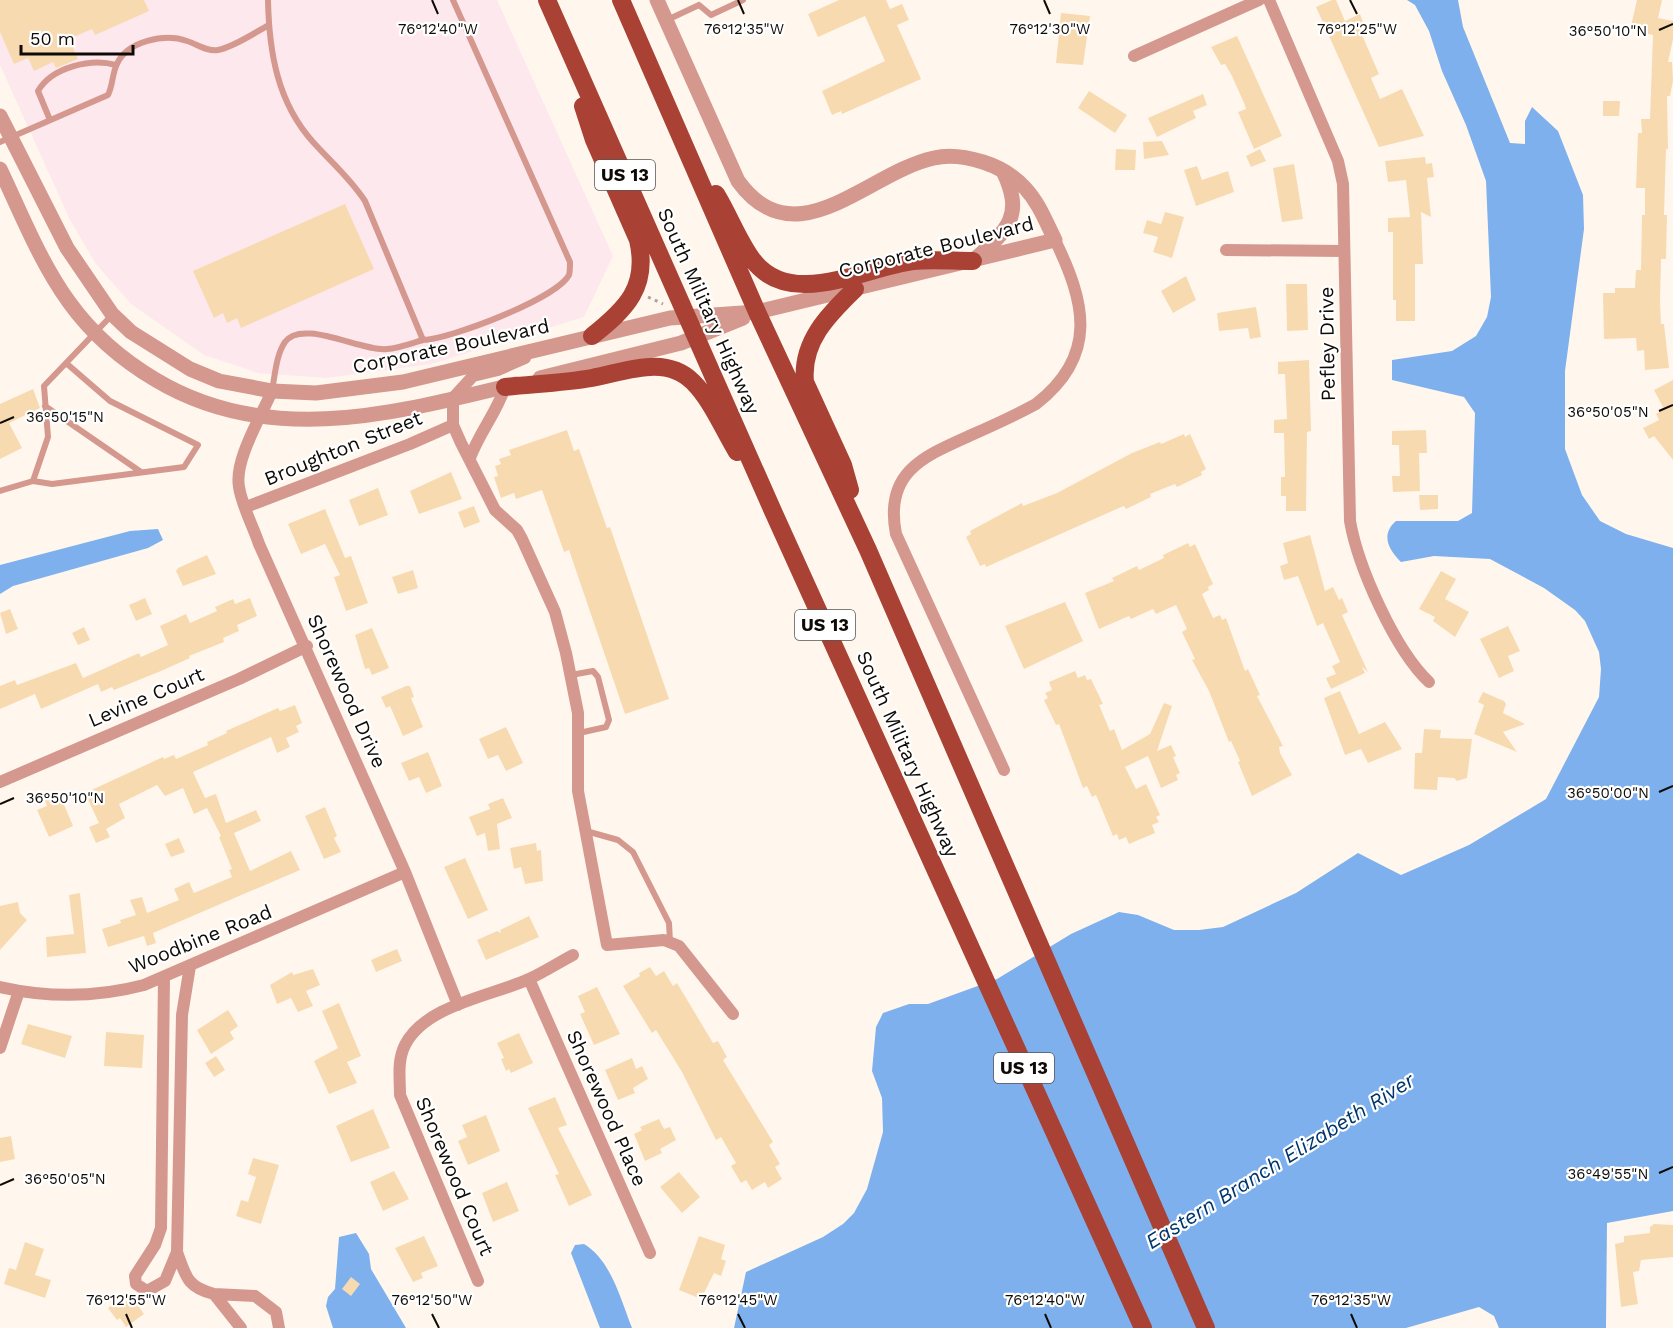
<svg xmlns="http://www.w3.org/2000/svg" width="1673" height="1328" viewBox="0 0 1673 1328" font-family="'Work Sans',sans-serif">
  <rect width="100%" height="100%" fill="#fff7ed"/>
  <!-- commercial -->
  <path fill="#fde8ee" d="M0 0H497L613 256 584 317 431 364 326 378 258 373 204 355 131 304 96 264 70 220 0 65Z"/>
  <!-- water -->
  <path fill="#7eb0ee" d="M1407 0H1458L1463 27 1510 143 1525 144V121L1532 107 1558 131 1583 195 1584 229 1565 371V449L1582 495 1600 521 1626 534 1673 548V1211L1607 1223 1606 1328H1499L1494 1316 1479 1307 1406 1328H734L746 1272 823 1237 843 1224 854 1213 867 1189 883 1132 882 1098 872 1071 876 1027 883 1013 909 1004H928L997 979 1071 934 1119 912 1138 915 1174 930H1199L1223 927 1296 893 1358 853 1401 875 1469 845 1546 799 1599 697 1601 669 1599 652 1585 621 1575 610 1544 588 1490 559 1434 556 1401 562C1389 550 1380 535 1396 521H1458L1472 513 1475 413 1464 397 1392 380V360L1452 351 1476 336 1487 317 1491 297 1486 181 1466 125 1442 71 1429 31 1415 5Z
    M158 529 163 540 148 548 13 586 0 594V565L130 531Z
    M356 1233 369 1254 371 1269 406 1328H333L326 1306 328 1297 335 1289 339 1237Z
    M584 1244C611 1260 621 1300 632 1328H600L571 1253 575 1245Z"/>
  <!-- building -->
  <path fill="#f8dab1" d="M0 0H144L149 11 95 35 92 29 69 39 78 59 56 68 53 62 34 71 28 58 14 64 0 32Z
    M839 0H886L890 9 902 4 909 20 897 25 921 79 842 114 841 111 832 115 822 91 885 61 865 16 818 37 808 14Z
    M1332 0H1336L1345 21 1360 14 1364 25 1359 28 1379 74 1371 78 1380 99 1402 89 1424 136 1379 147 1316 7Z
    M1637 0H1662L1658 18 1673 21V39L1668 62H1672L1673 81 1670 96H1667L1668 149H1666L1664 215H1667L1666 259H1661L1660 301 1661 324H1664L1669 368 1645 370 1644 350 1637 351 1636 338 1604 339 1603 293H1615V288H1635L1636 270H1641L1642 215H1645V188H1636L1638 133H1642L1641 119H1650L1653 35 1630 30Z
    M1061 13 1090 16 1083 65 1056 63Z
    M1237 36 1282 136 1254 149 1238 112 1246 109 1244 103 1232 76 1225 64 1221 65 1211 47Z
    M1089 91 1127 115 1115 133 1078 108Z
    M1203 94 1207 105 1193 111 1196 118 1157 137 1148 118Z
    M1603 101H1620L1619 116H1603Z
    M1162 141 1169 155 1144 159 1143 142Z
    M1116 149 1136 150 1135 170H1115Z
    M1260 149 1266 161 1251 167 1246 156Z
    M1425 157 1426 164 1432 163 1434 177 1427 178 1431 217 1421 212 1423 264H1415V321H1396V300H1393V232H1388V218L1410 217 1406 180 1388 182 1385 161Z
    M1294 164 1303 219 1282 222 1273 168Z
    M1197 166 1202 180 1228 171 1234 192 1196 206 1184 170Z
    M345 204 374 269 241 328 237 318 227 323 223 313 214 318 193 271Z
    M1165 212 1184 217 1172 258 1153 252 1158 237 1143 233 1147 220 1161 224Z
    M1186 276 1196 300 1173 313 1161 291Z
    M1286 284H1307L1308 330 1287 331Z
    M1256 307 1261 337 1250 339 1248 328 1219 331 1217 313Z
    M1309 360 1311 431 1307 432 1306 511H1286V496H1281V477H1285L1284 433H1274V420L1287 419 1285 374H1278V362Z
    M1673 380V460L1654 436 1649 439 1643 428 1659 420 1656 414 1664 409 1654 390Z
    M33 389 40 408 9 423 22 448 0 459V404Z
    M567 430 574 451 579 449 607 528 610 527 669 699 625 714 569 550 564 552 542 490 516 499 514 493 501 498 494 477 498 476 495 466 501 464 499 459 511 455 509 450Z
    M1426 430 1427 453H1419L1420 491 1393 492 1392 476H1400L1399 445H1392V431Z
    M1184 434 1185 437 1190 434 1206 469 1201 472 1202 475 1177 487 1175 484 1150 494 1151 497 1126 509 1124 506 1119 508 986 567 985 564 980 566 966 537 971 534 970 531 1022 503 1023 506 1057 493 1132 453 1160 442 1161 444Z
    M451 472 462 499 419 514 410 491Z
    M378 488 388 515 359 526 349 500Z
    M1419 495H1438V509L1420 510Z
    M474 506 480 522 464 528 458 512Z
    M325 509 345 558 351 556 368 603 346 611 334 577 340 575 325 544 301 554 288 524Z
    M1310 535 1325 591 1333 587 1339 600 1342 598 1348 612 1342 615 1368 672 1362 667 1365 673 1331 689 1326 678 1336 674 1332 666 1340 662 1323 623 1317 626 1298 576 1284 580 1280 566 1288 563 1283 543Z
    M1188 543 1190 547 1195 544 1213 584 1208 587 1209 590 1202 594 1213 618 1220 615 1222 620 1226 618 1245 671 1248 669 1260 695 1257 696 1283 746 1279 747 1280 753 1292 775 1252 796 1238 762 1240 761 1231 741 1229 742 1209 691 1192 660 1195 659 1182 632 1187 629 1176 605 1156 614 1153 609 1131 619 1129 616 1099 629 1085 593 1114 581 1112 578 1137 566 1139 570 1164 558 1163 555Z
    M207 555 216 574 183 586 176 571 178 568Z
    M413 570 418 588 398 594 392 577Z
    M1441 571 1456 579 1445 599 1469 612 1455 637 1433 621 1435 617 1419 609Z
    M145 598 152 614 136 621 129 605Z
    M250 598 257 616 237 625 239 631 223 638 224 642 189 656 190 658 161 671 114 690 112 687 101 692 98 684 41 709 35 694 0 709V686L15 680 17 685 76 663 83 678 139 653 141 657 168 645 160 626 186 614 190 623 217 611 215 607 233 599 235 604Z
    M1065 602 1083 641 1024 669 1005 626Z
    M10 609 18 629 6 634 0 613Z
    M1508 626 1520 651 1508 656 1514 671 1499 678 1480 639Z
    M84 627 90 640 78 645 72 633Z
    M372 628 389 668 372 675 369 668 365 669 355 635Z
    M1075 671 1078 678 1085 675 1087 680 1091 679 1103 704 1099 705 1110 731 1114 729 1122 750 1150 734 1164 703 1172 706 1157 751 1171 745 1176 756 1173 757 1180 773 1176 775 1178 780 1161 788 1148 756 1125 767 1136 789 1146 784 1160 815 1156 817 1159 822 1152 825 1155 833 1129 844 1126 837 1119 840 1117 834 1113 836 1096 795 1092 797 1087 786 1083 788 1059 724 1056 725 1044 700 1048 698 1045 693 1052 690 1049 682Z
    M406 686H410L414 697 411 698 423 727 403 736 390 706 386 708 381 697Z
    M1340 691 1359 734 1385 722 1402 749 1368 763 1361 749 1345 755 1324 698Z
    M1483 692 1504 701 1506 704 1503 713 1525 724 1503 732 1517 752 1474 734 1484 705 1478 702Z
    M295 705 302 723 296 726 299 732 286 738 290 747 277 753 271 737 193 772 205 798 216 794 226 823 256 810 261 821 234 833 250 871 291 851 300 870 153 933 156 943 147 946 144 936 108 947 102 929 121 923 120 920 136 915 130 900 142 897 147 913 179 900 174 889 189 882 194 893 232 877 229 870 232 869 219 837 221 836 207 808 194 814 183 788 165 796 157 785 119 804 125 818 106 829 110 837 96 843 89 827 99 823 85 793 163 757 164 759 174 755 176 759 208 745 207 742 227 733 226 731 278 708 280 711Z
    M506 727 523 763 506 771 498 755 488 759 479 739Z
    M1424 729 1441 730 1440 738 1472 739 1467 778 1457 781 1454 778 1438 777 1437 790 1414 789 1415 753H1422Z
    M428 752 442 786 426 793 419 777 409 781 401 763Z
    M60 795 73 826 49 837 37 810 47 806 45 800Z
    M503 798 512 818 497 824 500 849 488 851 485 833 477 836 469 817 490 809 488 804Z
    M325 807 337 836 334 838 341 852 324 859 305 816Z
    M179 838 185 852 171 857 165 844Z
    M536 843 537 851 541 850 543 881 525 884 521 867 514 869 510 848Z
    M465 858 488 910 468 919 444 867Z
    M80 893 86 953 47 957 46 937 74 934 69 895Z
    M18 902 20 913 27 920 0 950V906Z
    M529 916 539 937 486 960 477 940 497 931 501 933 500 930Z
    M397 949 402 961 376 972 371 960Z
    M650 967 656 976 664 971 673 986 677 983 713 1043 718 1041 727 1057 723 1060 773 1142 769 1145 780 1164 775 1167 782 1179 768 1188 765 1182 752 1190 746 1180 741 1183 731 1166 736 1163 721 1137 716 1140 682 1072 656 1030 652 1033 623 986 640 976 639 973Z
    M313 969 320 985 306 991 313 1006 298 1012 291 998 277 1004 270 985 292 972 293 975Z
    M597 987 620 1034 594 1045 580 1014 585 1012 578 996Z
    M339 1003 361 1056 347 1062 357 1083 329 1094 314 1061 338 1048 322 1011Z
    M228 1010 238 1026 230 1032 234 1039 211 1054 197 1030Z
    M28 1024 72 1036 65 1058 21 1044Z
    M106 1032 144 1035 142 1068 104 1066Z
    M519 1033 533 1063 511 1073 509 1069 506 1071 501 1059 504 1058 497 1043Z
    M216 1056 225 1070 214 1077 205 1063Z
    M632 1058 636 1069 642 1066 648 1079 633 1088 635 1093 618 1100 605 1070Z
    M555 1097 567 1125 558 1128 592 1195 569 1206 555 1175 559 1174 528 1108Z
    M373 1109 390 1148 351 1162 336 1126Z
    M486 1115 500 1151 468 1165 458 1141 467 1137 462 1125Z
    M659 1119 664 1129 670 1127 676 1140 660 1149 662 1153 645 1161 634 1134 642 1130 640 1127Z
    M11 1136 15 1159 0 1162V1138Z
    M253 1158 279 1165 261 1224 236 1216 241 1200 248 1202 256 1177 248 1174Z
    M394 1171 409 1199 383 1211 370 1182Z
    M679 1172 700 1197 682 1213 660 1187Z
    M507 1182 519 1211 493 1222 482 1193Z
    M1654 1224 1673 1225V1257L1641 1260 1639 1271 1633 1272 1638 1304 1621 1307 1615 1244 1624 1242V1236L1650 1233V1227Z
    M424 1236 438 1266 421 1273 423 1278 413 1282 395 1248Z
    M699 1236 725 1245 721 1259 726 1261 721 1276 714 1273 701 1299 679 1290Z
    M25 1242 44 1249 35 1275 51 1280 45 1298 4 1284 9 1268 16 1270Z
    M351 1277 360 1284 351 1296 342 1289Z
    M132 1297 144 1314 126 1327 120 1318 117 1320 108 1308 120 1299 123 1304Z"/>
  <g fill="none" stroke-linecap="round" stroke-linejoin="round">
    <!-- path -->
    <path stroke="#aba49c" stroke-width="3" stroke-dasharray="3 4.5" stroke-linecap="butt" d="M648 297 663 304"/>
    <!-- service -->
    <path stroke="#d4988e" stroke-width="6" d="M268 0C269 51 277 102 313 142 331 162 350 178 365 201L423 340C450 339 556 299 569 275 570 272 570 266 570 262L453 0
      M699 5 711 15 743 0
      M667 20 699 5
      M50 120 38 91C52 67 91 58 116 65
      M0 142 108 95C113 85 112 74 117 64 127 41 165 33 187 41 197 44 207 52 218 50 234 47 254 33 269 25
      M272 391C275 375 276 355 285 342 302 318 362 352 387 349 399 348 412 343 423 340
      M45 406 141 472
      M33 481 52 484 184 467 198 445 110 401 66 363
      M0 491 33 481 48 437 44 386 112 315
      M571 675 593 671 598 677 609 720 606 727 579 733
      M586 831 618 840 633 852 669 923 670 942"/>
    <!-- minor -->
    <path stroke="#d4988e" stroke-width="12" d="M1269 0 1338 161 1343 184 1350 521C1358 567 1395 650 1429 682
      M1134 56 1259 0
      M1226 250 1344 251
      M525 358 498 370 473 376 453 398V425L461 443 495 510 517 530 522 539 555 612 566 653 578 713V791L607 945 664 940 679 946 733 1014
      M272 391C261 417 234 460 239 487 242 506 253 526 259 544L405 872 458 1005
      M470 458C479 433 497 412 505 387
      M246 507 410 444 453 425
      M1004 770 896 534C884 473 922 457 969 436 992 426 1014 416 1036 404 1099 355 1085 302 1055 240
      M0 782 239 679 307 646
      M164 977 161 1228 155 1245 135 1276 136 1284 147 1291 165 1281 177 1252 182 1015 190 966
      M529 979 650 1253
      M0 987C49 998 95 998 144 985L405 872
      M0 1048 19 991
      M177 1252C186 1277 187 1287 214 1294
      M478 1281 400 1095C400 1078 397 1061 405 1045 425 1005 492 996 529 979 544 972 558 963 573 955
      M241 1328 214 1294 255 1296 276 1312 279 1328"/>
    <!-- tertiary -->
    <path stroke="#d4988e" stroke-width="15" d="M0 116 67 248 112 314 131 332 190 369 219 381 272 391 316 393 403 382 670 318 757 312 1055 240C1046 222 1039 203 1025 188 1014 176 999 167 983 162 967 157 950 154 934 158 868 172 796 261 738 181L657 0
      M0 169C21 213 40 262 69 302 92 334 122 360 156 380 270 448 396 413 516 384
      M975 259C1009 229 1024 215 1003 171
      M540 378 681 343 743 318"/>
    <!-- primary -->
    <path stroke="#a94135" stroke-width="18" d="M547 0 772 509 1143 1328
      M621 0 757 312 868 550 1206 1328
      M583 106 594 140 638 240C649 287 626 309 592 336
      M716 194C729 215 738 240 752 259 790 311 865 267 913 261 932 259 953 261 973 261
      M505 387C533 384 563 383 592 378 625 372 665 354 693 382 712 401 723 429 737 452
      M850 490 843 465 805 382C801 342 828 315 855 289"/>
  </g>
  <!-- ticks -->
  <path fill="none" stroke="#0e0b07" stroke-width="2" d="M432 0 438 14M738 0 744 14M1044 0 1050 14M1350 0 1357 14M1659 30 1673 24M1659 411 1673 405M0 423 14 417M1659 792 1673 786M0 804 14 798M1659 1173 1673 1167M0 1185 14 1179M126 1314 132 1328M432 1314 439 1328M738 1314 745 1328M1045 1314 1051 1328M1351 1314 1357 1328"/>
  <g text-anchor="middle" stroke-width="4.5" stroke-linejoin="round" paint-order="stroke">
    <!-- shield labels -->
    <g fill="#fff" stroke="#565451" stroke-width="1.5">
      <rect x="595" y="160" width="60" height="30" rx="4.5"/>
      <rect x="795" y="610" width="60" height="30" rx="4.5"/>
      <rect x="994" y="1053" width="60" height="30" rx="4.5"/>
    </g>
    <g font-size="18" font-weight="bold" fill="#0e0b07">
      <text x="625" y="181">US 13</text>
      <text x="825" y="631">US 13</text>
      <text x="1024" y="1074">US 13</text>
    </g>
    <!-- street labels -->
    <g font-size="20" fill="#0e0b07" stroke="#fff">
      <text transform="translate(936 247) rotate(-14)" y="7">Corporate Boulevard</text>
      <text transform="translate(709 311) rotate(66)" y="7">South Military Highway</text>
      <text transform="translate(1327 344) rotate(-91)" y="7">Pefley Drive</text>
      <text transform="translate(451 346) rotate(-12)" y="7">Corporate Boulevard</text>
      <text transform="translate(343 448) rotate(-22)" y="7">Broughton Street</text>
      <text transform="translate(347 691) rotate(66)" y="7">Shorewood Drive</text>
      <text transform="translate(146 697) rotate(-23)" y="7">Levine Court</text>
      <text transform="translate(908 754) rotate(66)" y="7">South Military Highway</text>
      <text transform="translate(200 939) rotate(-22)" y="7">Woodbine Road</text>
      <text transform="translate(607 1108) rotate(66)" y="7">Shorewood Place</text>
      <text transform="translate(455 1176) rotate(67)" y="7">Shorewood Court</text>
    </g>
    <!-- water labels -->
    <g font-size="21" font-style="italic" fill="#00366c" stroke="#fff">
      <text transform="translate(1280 1161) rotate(-32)" y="7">Eastern Branch Elizabeth River</text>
    </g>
  </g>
  <g font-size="15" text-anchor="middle" fill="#0e0b07" stroke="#fff" stroke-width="4.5" stroke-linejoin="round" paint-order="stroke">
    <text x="1357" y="34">76°12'25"W</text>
    <text x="438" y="34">76°12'40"W</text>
    <text x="744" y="34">76°12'35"W</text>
    <text x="1050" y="34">76°12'30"W</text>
    <text x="1608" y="36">36°50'10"N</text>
    <text x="1608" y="417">36°50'05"N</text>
    <text x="65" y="422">36°50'15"N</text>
    <text x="1608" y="798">36°50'00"N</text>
    <text x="65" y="803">36°50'10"N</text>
    <text x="1608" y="1179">36°49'55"N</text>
    <text x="65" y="1184">36°50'05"N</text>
    <text x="126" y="1305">76°12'55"W</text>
    <text x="432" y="1305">76°12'50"W</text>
    <text x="738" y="1305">76°12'45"W</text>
    <text x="1045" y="1305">76°12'40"W</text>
    <text x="1351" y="1305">76°12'35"W</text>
  </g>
  <!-- scale -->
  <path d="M21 45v9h112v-9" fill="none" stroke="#0e0b07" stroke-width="3"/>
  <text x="30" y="45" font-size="18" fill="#0e0b07" stroke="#ffffff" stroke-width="4.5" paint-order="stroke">50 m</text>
</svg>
